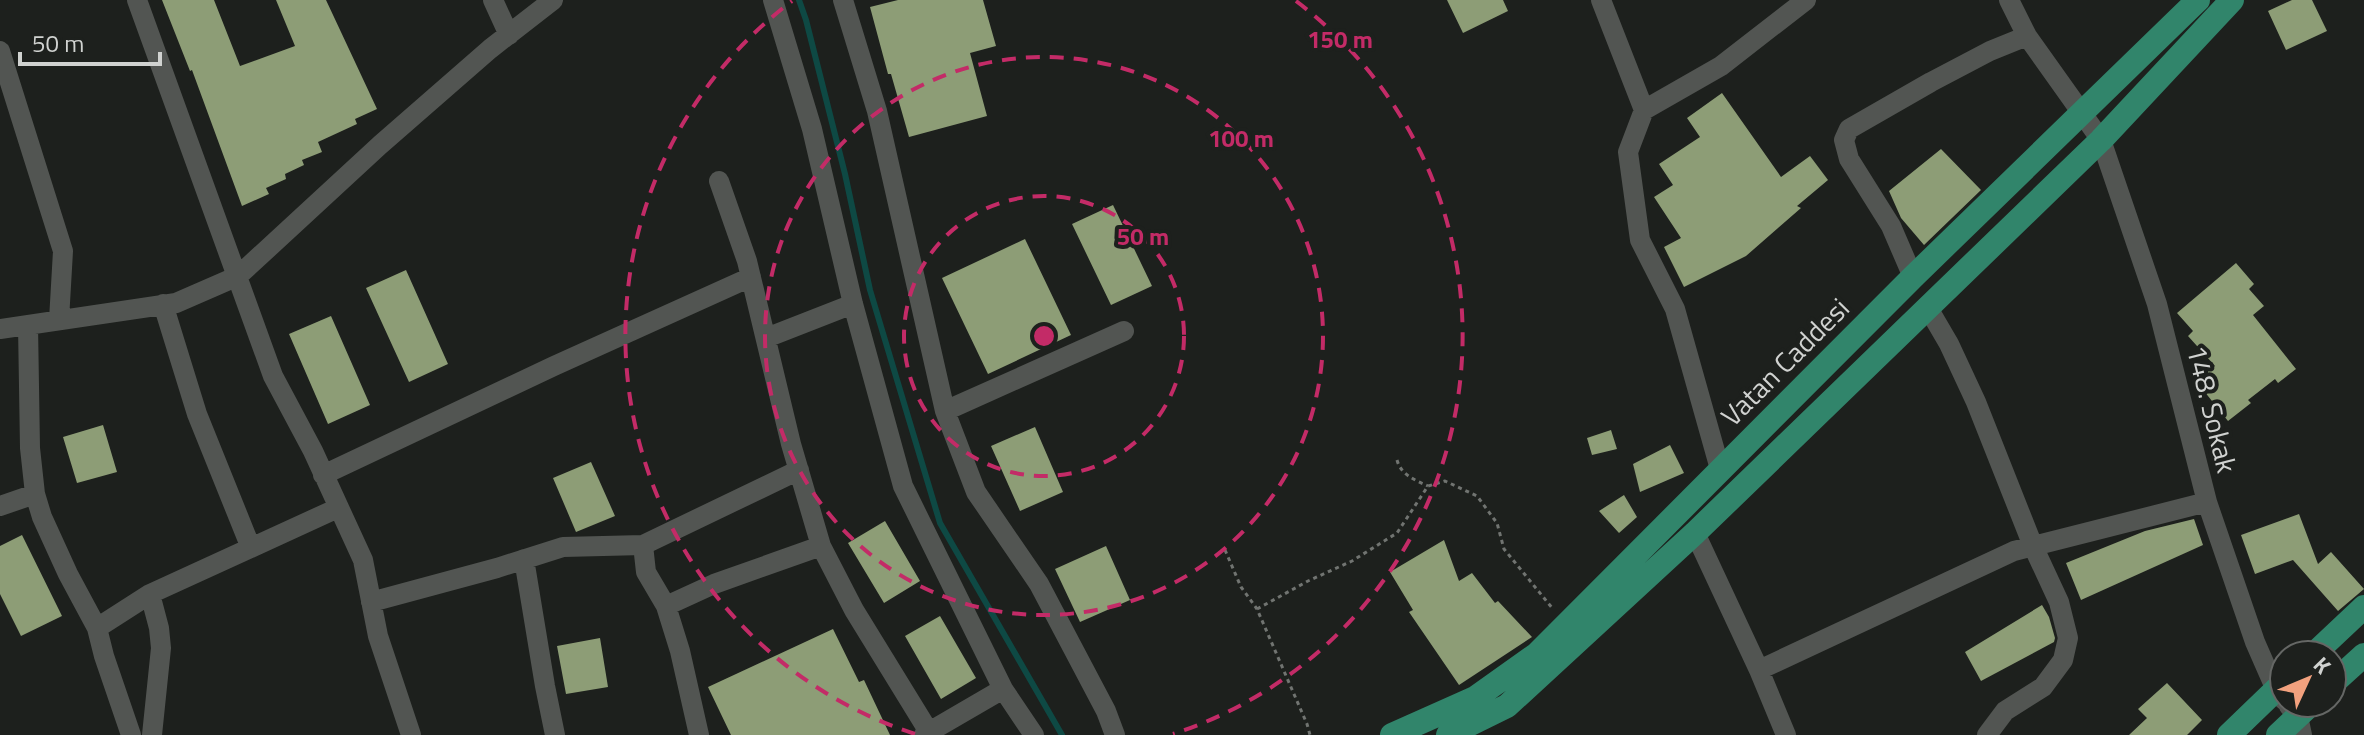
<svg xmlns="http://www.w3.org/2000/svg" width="2364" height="735" viewBox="0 0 2364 735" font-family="'Titillium Web',sans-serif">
  <rect width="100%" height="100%" fill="#1d201d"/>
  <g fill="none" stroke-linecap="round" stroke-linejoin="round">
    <!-- stream -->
    <path stroke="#0e4944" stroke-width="6" d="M799 0 806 20 845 174 870 290 940 523 1062 735"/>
  </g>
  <!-- building -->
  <path fill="#8d9d76" d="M162 0H214L240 66 295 46 276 0H326L377 109 355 119 357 124 318 142 322 152 302 160 304 165 285 174 286 179 266 188 269 194 242 206 192 70 190 71Z
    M898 0H983L996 46 970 53 987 116 909 137 891 74H888L870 7Z
    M1447 0H1503L1508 11 1463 33Z
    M2292 0H2312L2327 31 2286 50 2268 11Z
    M1722 93 1781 177 1810 156 1828 180 1797 206 1801 208 1746 256 1684 287 1664 247 1681 238 1654 197 1673 185 1659 164 1700 137 1687 118Z
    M1941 149 1981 190 1924 245 1901 218 1889 191Z
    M1113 205 1152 286 1111 305 1072 224Z
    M1025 239 1071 335 988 374 942 278Z
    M2236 263 2254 284 2249 289 2264 306 2253 315 2296 369 2278 383 2275 379 2248 400 2251 403 2228 421 2196 381 2215 366 2188 336 2193 331 2177 313Z
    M406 270 448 364 409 382 366 288Z
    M331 316 370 405 328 424 289 334Z
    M103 425 117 472 77 483 63 437Z
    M1035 427 1063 492 1020 511 991 446Z
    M1611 430 1617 449 1592 455 1587 438Z
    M1670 445 1684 473 1640 492 1633 464Z
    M591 462 615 516 576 532 553 478Z
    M1624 495 1637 517 1619 533 1599 511Z
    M2299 514 2318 564 2331 552 2364 589 2338 611 2293 560 2255 574 2241 535Z
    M2194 519 2203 545 2081 600 2066 563 2145 531Z
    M885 521 920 581 884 603 848 543Z
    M22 535 62 616 21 636 0 594V546Z
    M1444 540 1459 581 1472 573 1495 603 1498 601 1532 637 1459 685 1409 612 1413 610 1390 572Z
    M1106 546 1130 600 1080 622 1055 569Z
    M2042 605 2049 617 2055 638 2054 642 1981 681 1965 652Z
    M940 616 976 678 941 699 905 636Z
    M833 629 859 682 864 680 890 735H731L708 687Z
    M600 638 608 687 566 694 557 646Z
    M2167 683 2202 720 2187 735H2129L2147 718 2138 709Z"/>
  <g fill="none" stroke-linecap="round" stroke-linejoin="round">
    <!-- path -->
    <path stroke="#717471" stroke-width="3" stroke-dasharray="4 4" stroke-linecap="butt" d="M1397 460C1401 475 1415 480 1428 486
      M1225 550 1241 587 1257 609 1307 724 1310 735
      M1257 609 1308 581 1352 561 1397 533 1428 486 1445 481 1477 496 1497 523 1504 549 1553 609"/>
    <!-- minor -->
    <path stroke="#525552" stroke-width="20" d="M137 0 273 376 313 451 363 560 378 636 411 735
      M493 0 509 35
      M773 0 812 129 853 304 903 486 1003 689 1034 735
      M843 0 877 111 945 411 976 492 1039 584 1106 711 1115 735
      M1601 0 1644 110
      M2009 0 2027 36 2101 140 2157 304 2207 502 2255 642 2276 690 2284 700
      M0 51 63 251 59 320
      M719 181 747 261 791 444 821 546 854 610 929 732
      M1913 277 1891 226 1849 159 1844 140 1849 129 1931 82 1990 51 2027 36
      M163 304 197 414 251 548
      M1928 308 1949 344 1976 402 2033 546 2059 602 2068 638 2063 660 2043 687 2005 711 1987 735
      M28 325 30 448 35 494 42 517 68 574 97 628 104 656 131 735
      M0 329 176 303 238 276 380 145 490 49 553 0
      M766 338 853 304
      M945 411 1124 331
      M1720 469 1675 309 1640 240 1628 152 1644 110 1721 66 1806 0
      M323 475 554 366 751 277
      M0 506 35 494
      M1695 533 1759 670 1786 735
      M643 545 799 470
      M524 559 545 686 555 735
      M150 594 159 628 161 648 152 735
      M371 602 497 568 563 547 643 545 646 572 666 606 680 651 699 735
      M666 606 714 584 821 546
      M97 628 150 594 338 508
      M1759 670 2014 551 2207 502
      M2289 706 2298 716 2302 735
      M924 735 1003 689"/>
    <!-- major -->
    <path stroke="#31856b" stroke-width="24" d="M2313 655 2364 607
      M2332 684 2364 655
      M1392 735 1475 698 1537 654 1913 277 2198 0
      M1448 735 1507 706 1695 533 2101 140 2232 0
      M2229 735 2284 682
      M2278 735 2312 703"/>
  </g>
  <!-- distance rings -->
  <g fill="none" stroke="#c32b67" stroke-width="4" stroke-dasharray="14 10">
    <circle cx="1044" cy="336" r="140"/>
    <circle cx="1044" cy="336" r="279"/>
    <path d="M915 734A419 419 0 0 1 792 1M1296 1A419 419 0 0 1 1173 734"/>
  </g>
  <g text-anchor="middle" stroke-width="8" stroke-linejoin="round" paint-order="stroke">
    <!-- street labels -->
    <g font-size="28" fill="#d0d2d0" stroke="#1d201d">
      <text transform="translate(1785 362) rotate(-45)" y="10">Vatan Caddesi</text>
      <text transform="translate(2212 409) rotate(76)" y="10">148. Sokak</text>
    </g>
  </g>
  <circle cx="1044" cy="336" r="12" fill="#c32b67" stroke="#1d201d" stroke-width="4"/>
  <g font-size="24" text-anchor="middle" font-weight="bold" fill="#c32b67" stroke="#1d201d" stroke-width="8" stroke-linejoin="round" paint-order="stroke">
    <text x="1340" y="48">150 m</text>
    <text x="1241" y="147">100 m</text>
    <text x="1143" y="245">50 m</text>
  </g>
  <!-- north arrow -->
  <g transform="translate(2308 679) rotate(46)"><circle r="38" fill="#1d201d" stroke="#656765" stroke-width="2"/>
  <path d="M0-6L14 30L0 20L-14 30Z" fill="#f2a17e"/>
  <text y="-12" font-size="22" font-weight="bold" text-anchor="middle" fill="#d0d2d0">K</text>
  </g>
  <!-- scale -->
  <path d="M20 52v12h140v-12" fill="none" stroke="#d0d2d0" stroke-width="4"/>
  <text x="32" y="52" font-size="24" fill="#d0d2d0" stroke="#1d201d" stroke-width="6" paint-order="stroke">50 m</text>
</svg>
